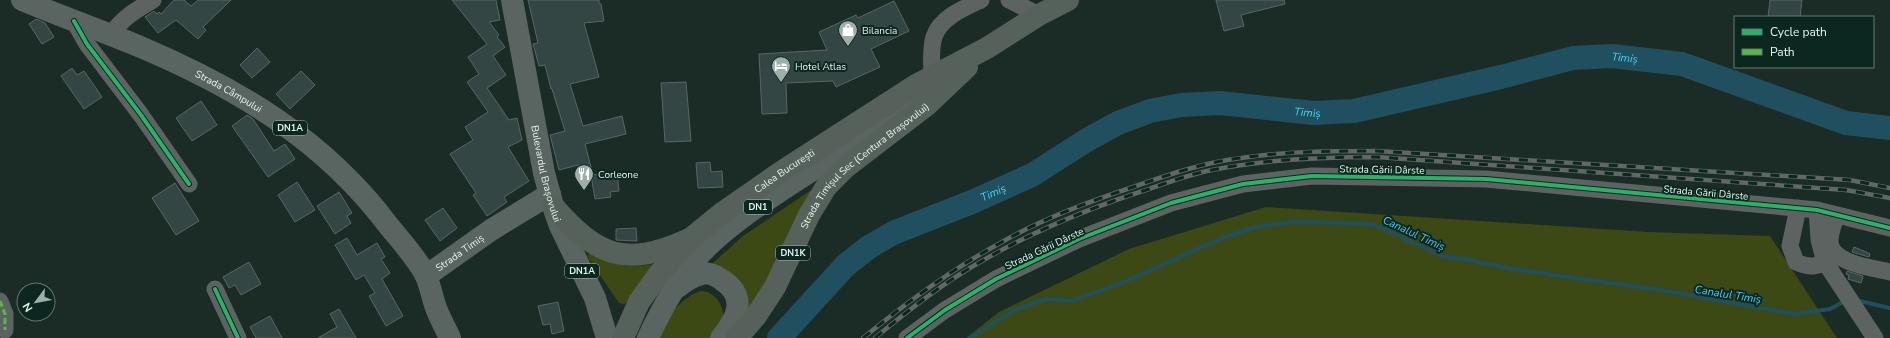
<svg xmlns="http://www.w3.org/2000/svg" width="1890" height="338" viewBox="0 0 1890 338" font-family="'Nunito Sans',sans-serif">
  <rect width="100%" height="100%" fill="#1b2b26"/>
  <!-- green -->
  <path fill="#3c4915" d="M823 182 776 269 746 315 703 272 743 236Z
    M1266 207 1649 232 1770 236 1837 338H966L999 312 1129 249Z
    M590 253C615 265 629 270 657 263L629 301 624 304 619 303 587 256Z
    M700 291C716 292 722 303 724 318L710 338H656C666 319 679 299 700 291Z"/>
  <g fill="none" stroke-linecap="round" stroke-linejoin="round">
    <!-- stream -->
    <path stroke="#20505f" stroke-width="4" d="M1855 300 1890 308
      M970 338 1015 310 1046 299 1072 301 1131 279 1222 238 1256 227 1291 222 1354 223 1375 225 1444 257 1465 259 1512 269 1666 291 1794 314 1830 309 1845 301"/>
    <!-- river -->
    <path stroke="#20505f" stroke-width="24" id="s1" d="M779 338 846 265 869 247 893 233 972 202 1032 175 1087 140 1118 123 1150 111 1181 105 1220 103 1314 113 1354 111 1501 77 1573 58 1612 56 1682 64 1846 123 1890 128"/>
  </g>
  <!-- building -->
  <path fill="#334644" stroke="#596665" d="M174 0H184L191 6 198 0H231L203 27 206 30 198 39 176 20 158 33 145 17 154 11 157 14 159 12 161 14Z
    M452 0H496L500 20 489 22 499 35 497 37 505 47 493 56 506 75 487 88 509 120 517 118 522 140 508 147 529 181 504 197 507 202 487 216 473 195 476 193 450 154 473 140 465 127 488 112 467 82 479 74 468 57 487 44Z
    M528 0H599V4H601L604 21 584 23 599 77 570 84 583 126 622 116 626 134 585 144 592 171 580 174 578 165 559 170 550 135 565 131 552 89H551L545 65 539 66 533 44 538 43Z
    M1216 0H1284L1285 4 1241 15 1244 26 1224 31Z
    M1770 0H1802L1800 17H1768Z
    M894 1 909 31 871 49 880 67 836 87 833 81 786 83 787 113 762 114 759 54 827 50 819 32 856 15 858 18Z
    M36 19 45 23 54 37 42 44 29 24Z
    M257 48 270 62 252 78 240 65Z
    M72 68 77 75 84 71 102 97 84 109 61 76Z
    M301 71 315 85 290 109 276 94Z
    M686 82 691 141 665 142 661 83Z
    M201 101 217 125 192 141 176 118Z
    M247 115 253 119 274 151 285 144 295 159 268 177 232 126Z
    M710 162 711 172 722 171 723 187 698 188 696 163Z
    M617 172 619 191 610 192 611 197 595 199 591 175Z
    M297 182 315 210 295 222 278 195Z
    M175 183 199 221 176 235 152 198Z
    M339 192 352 213 347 216 351 223 335 234 317 206Z
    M443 208 457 228 440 241 425 220Z
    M636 228 637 241 616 240V229Z
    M347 238 357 255 377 243 385 257 381 259 390 273 382 279 403 316 386 326 369 296 375 293 364 275 356 280 335 245Z
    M1854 247 1866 252 1870 254 1869 257 1852 252Z
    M249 262 261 284 241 295 235 285 229 288 223 277Z
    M1847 271 1863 276 1861 283 1848 279 1849 275 1846 274Z
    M558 302 564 331 552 334 550 324 543 325 538 306Z
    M339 309 356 338H318L337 327 330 314Z
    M270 316 282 338H256L250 327Z"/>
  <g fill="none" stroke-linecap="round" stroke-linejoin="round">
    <!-- minor -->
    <path stroke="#5c6360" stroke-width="17" d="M1009 0 1039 15
      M74 21 87 44 141 115 189 184
      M111 35C122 18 136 10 153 0
      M932 77C932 65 930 49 934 37 940 18 964 8 981 0
      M1798 208 1790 246 1796 262C1812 269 1819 267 1833 255
      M1817 210 1819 240 1825 262 1875 338
      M1837 215C1834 222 1831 231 1830 239 1827 263 1873 268 1890 272
      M215 289 238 338
      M0 301 5 314V330
      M907 338 945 310 996 279 1079 239 1171 203 1243 184 1312 176 1486 179 1817 210 1890 228"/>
    <!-- major -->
    <g stroke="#5a6460" stroke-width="22">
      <path id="s2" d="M22 0C62 17 103 31 143 48 239 89 325 141 388 225 401 241 417 258 426 276 430 285 432 296 435 305 439 317 445 327 450 338"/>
      <path id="s3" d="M512 0 544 173 553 206 560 226 595 298 607 338"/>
      <path id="s4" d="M426 276 491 230 550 194"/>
      <path d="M678 287C685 281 693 276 702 274 709 272 717 276 722 280 748 297 737 319 721 338"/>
      <path d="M648 338C661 310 675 284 695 260 724 225 779 192 817 167 861 137 904 107 947 77"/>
    </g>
    <!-- highway -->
    <g stroke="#56615c" stroke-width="22">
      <path d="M553 206C597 256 624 268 687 240"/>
      <path id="s5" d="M623 338 639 302 659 274 690 239 722 213 784 170 916 85 987 48 1039 15 1068 0"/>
      <path id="s6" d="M737 338 756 316 775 287 809 215 826 187 846 167 927 105 967 67"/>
    </g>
    <!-- rail casing -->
    <g stroke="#616765" stroke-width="4.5">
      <path id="rail" d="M863 338C907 302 952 269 1002 242 1044 218 1091 201 1136 186 1170 174 1206 162 1241 158 1287 151 1332 151 1377 151L1850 180 1890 188
        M875 338C906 312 939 286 975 265 1029 233 1089 208 1149 189 1169 182 1191 174 1212 170 1266 159 1322 157 1377 157L1846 190 1890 198"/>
    </g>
    <!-- rail -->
    <use href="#rail" stroke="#0b271f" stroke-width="3" stroke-dasharray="9" stroke-linecap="butt"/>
    <!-- quiet -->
    <path stroke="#58b947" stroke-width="3" stroke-dasharray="6 3" stroke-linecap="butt" d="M0 301 5 314V330"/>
    <!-- cycleway casing -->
    <g stroke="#0b271f" stroke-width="6">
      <path id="cycleway" d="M74 21 87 44 141 115 189 184
        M215 289 238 338
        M907 338 945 310 996 279 1079 239 1171 203 1243 184 1312 176 1486 179 1817 210 1890 228"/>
    </g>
    <!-- cycleway -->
    <use href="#cycleway" stroke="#2db169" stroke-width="4"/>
  </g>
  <!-- icons -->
  <defs>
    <g id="shop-pin" transform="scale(1)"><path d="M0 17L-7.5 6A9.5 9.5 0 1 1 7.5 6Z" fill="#9eaea9" stroke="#0b271f"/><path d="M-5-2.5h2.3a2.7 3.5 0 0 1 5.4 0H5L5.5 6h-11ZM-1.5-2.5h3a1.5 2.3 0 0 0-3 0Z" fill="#fff"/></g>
    <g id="hotel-pin" transform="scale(1)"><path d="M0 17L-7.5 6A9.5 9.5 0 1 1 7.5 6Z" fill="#9eaea9" stroke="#0b271f"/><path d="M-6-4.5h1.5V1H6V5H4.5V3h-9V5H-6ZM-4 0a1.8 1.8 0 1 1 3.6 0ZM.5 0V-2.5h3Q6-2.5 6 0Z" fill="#fff"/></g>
    <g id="restaurant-pin" transform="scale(1)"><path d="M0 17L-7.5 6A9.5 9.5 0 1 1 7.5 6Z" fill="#9eaea9" stroke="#0b271f"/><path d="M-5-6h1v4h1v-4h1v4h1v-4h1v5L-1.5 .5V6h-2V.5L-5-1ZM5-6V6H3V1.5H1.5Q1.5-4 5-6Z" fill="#fff"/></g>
  </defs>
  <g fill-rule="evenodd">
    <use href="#shop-pin" x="848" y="30"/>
    <use href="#hotel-pin" x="781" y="66"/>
    <use href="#restaurant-pin" x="584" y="174"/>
  </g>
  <g text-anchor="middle" stroke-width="4" stroke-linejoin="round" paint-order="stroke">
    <!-- shield labels -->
    <g fill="#0b271f" stroke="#a4b7b1" stroke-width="1">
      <rect x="273" y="121" width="34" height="14" rx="3"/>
      <rect x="744" y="200" width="28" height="14" rx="3"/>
      <rect x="776" y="246" width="34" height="14" rx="3"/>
      <rect x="565" y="264" width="34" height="14" rx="3"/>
    </g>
    <g font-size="9" font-weight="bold" fill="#e5f5ef">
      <text x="290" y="131">DN1A</text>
      <text x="758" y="210">DN1</text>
      <text x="793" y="256">DN1K</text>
      <text x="582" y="274">DN1A</text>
    </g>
    <!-- poi labels -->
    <g font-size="10" fill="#e5f5ef" stroke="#0b271f" text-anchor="start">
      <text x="862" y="34">Bilancia</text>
      <text x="795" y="70">Hotel Atlas</text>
      <text x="598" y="178">Corleone</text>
    </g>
    <!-- street labels -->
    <g font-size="10" fill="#e5f5ef" stroke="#0b271f">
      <text dy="4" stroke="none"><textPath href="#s2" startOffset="226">Strada Câmpului</textPath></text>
      <text dy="4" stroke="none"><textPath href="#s6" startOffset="218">Strada Timișul Sec (Centura Brașovului)</textPath></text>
      <text transform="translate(1382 169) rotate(1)" y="4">Strada Gării Dârste</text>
      <text dy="4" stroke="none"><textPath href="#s5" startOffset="237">Calea București</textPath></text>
      <text dy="4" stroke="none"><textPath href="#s3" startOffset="177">Bulevardul Brașovului</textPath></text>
      <text transform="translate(1706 192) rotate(5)" y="4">Strada Gării Dârste</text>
      <text transform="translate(1044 248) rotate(-25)" y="4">Strada Gării Dârste</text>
      <text dy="4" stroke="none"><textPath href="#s4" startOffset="41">Strada Timiș</textPath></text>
    </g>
    <!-- water labels -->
    <g font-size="11" font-style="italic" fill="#45d3fe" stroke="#0b271f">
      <text dy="4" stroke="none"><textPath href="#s1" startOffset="924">Timiș</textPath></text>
      <text dy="4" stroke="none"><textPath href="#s1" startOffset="600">Timiș</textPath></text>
      <text dy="4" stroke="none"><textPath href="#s1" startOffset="264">Timiș</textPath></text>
      <text transform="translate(1414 233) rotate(25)" y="4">Canalul Timiș</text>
      <text transform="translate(1728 294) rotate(9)" y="4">Canalul Timiș</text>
    </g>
  </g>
  <!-- legend -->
  <rect x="1734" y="16" width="140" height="52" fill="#0b271f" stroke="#627972"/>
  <rect x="1742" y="29" width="20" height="6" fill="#2db169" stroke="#627972"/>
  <text x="1770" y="36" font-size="12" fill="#e5f5ef">Cycle path</text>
  <rect x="1742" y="49" width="20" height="6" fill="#58b947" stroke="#627972"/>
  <text x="1770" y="56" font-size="12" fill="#e5f5ef">Path</text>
  <!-- north arrow -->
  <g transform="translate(36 302) rotate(238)"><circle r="19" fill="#0b271f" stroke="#627972"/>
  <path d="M0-3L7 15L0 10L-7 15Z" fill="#9eaea9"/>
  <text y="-6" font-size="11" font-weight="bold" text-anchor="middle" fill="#e5f5ef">N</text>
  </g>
</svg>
